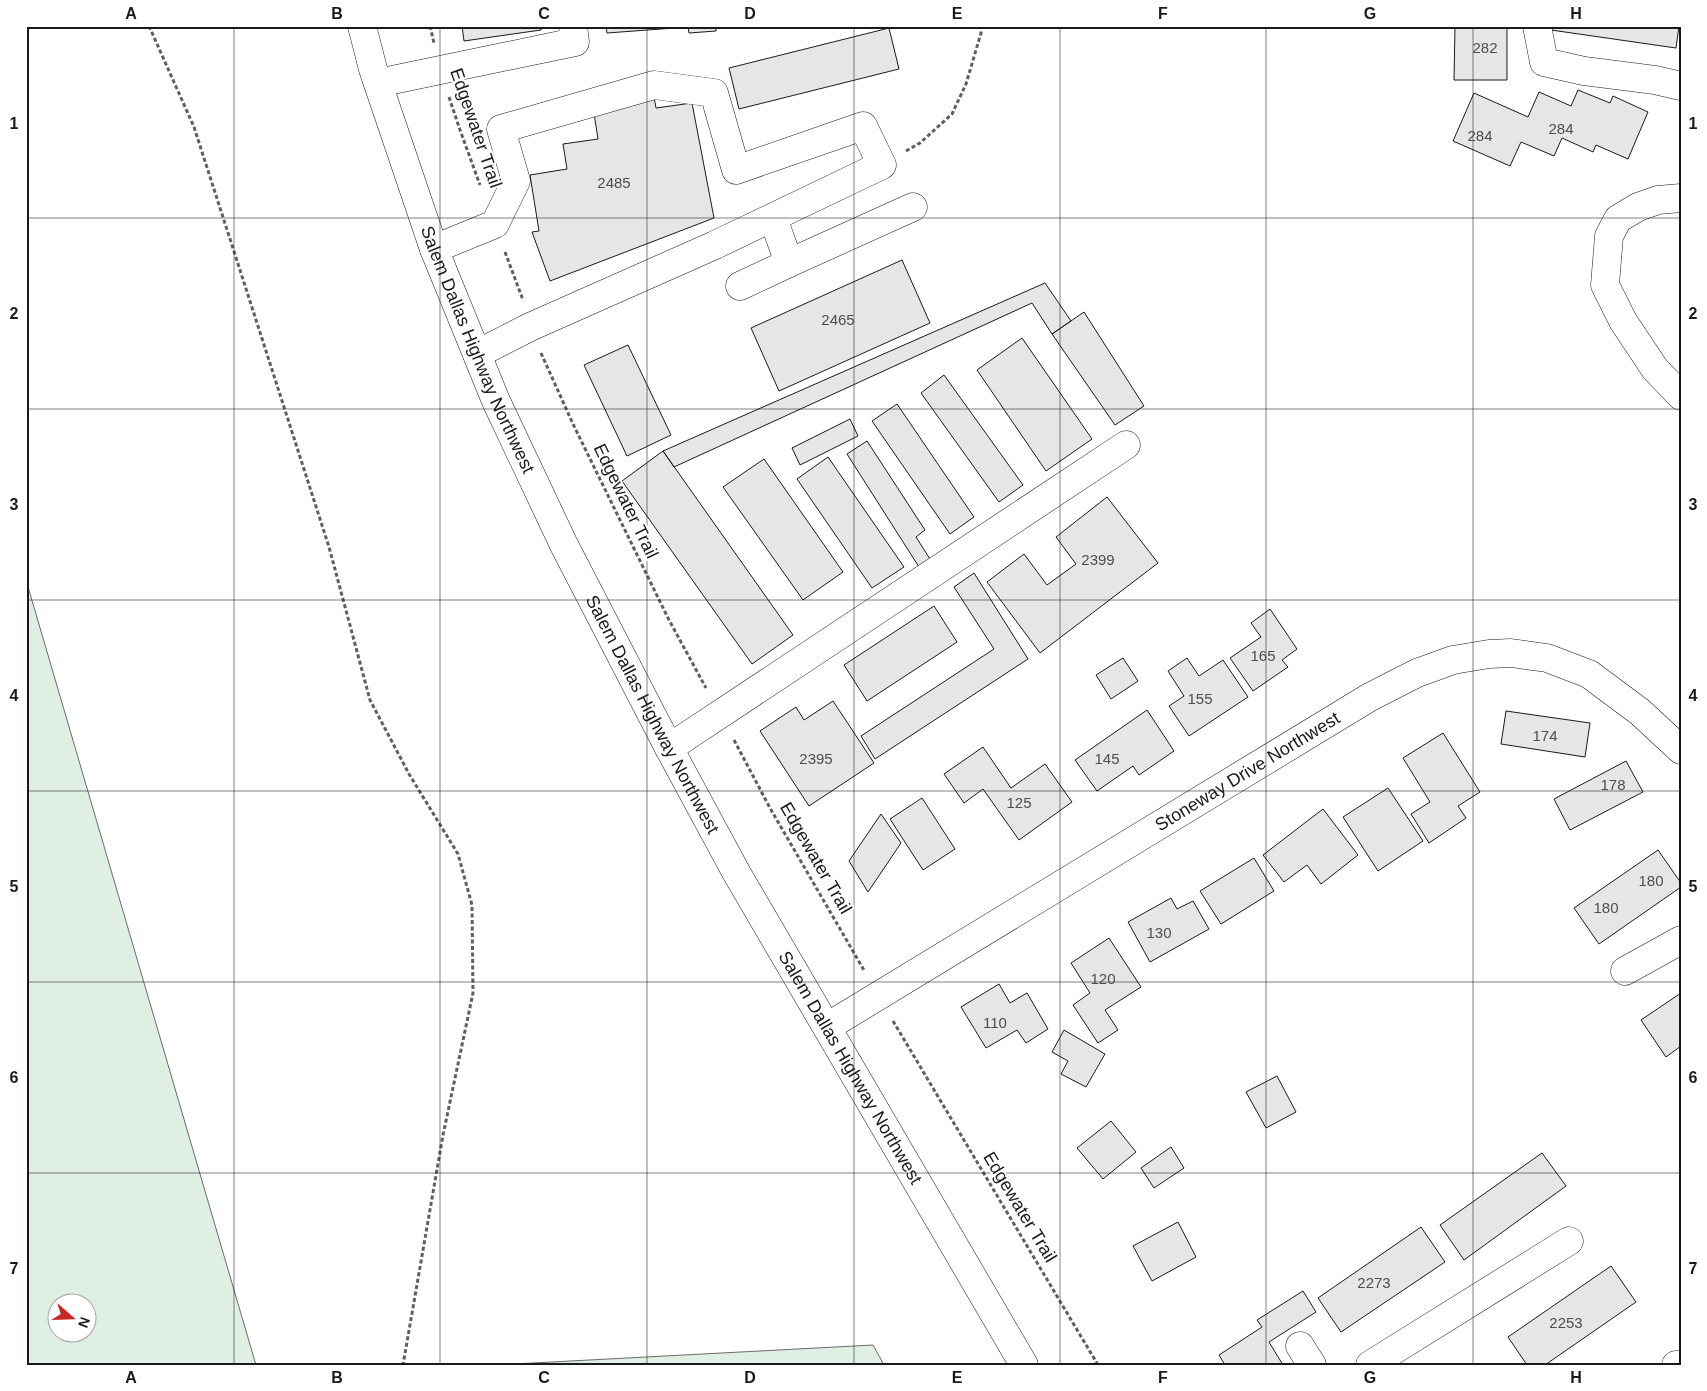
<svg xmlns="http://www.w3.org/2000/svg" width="1707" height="1391" viewBox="0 0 1707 1391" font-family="Arial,sans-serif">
  <rect width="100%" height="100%" fill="#fff"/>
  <!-- green -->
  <path fill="#e0efe3" stroke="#6a6a6a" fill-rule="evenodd" d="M26 580 256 1365H26ZM58 1304H88V1334H58Z
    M873 1345 884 1365H495Z"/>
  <!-- building -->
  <path fill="#e6e6e6" stroke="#1a1a1a" d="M462 26H541V30L464 41Z
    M606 26H716V31L689 33 688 27 607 33Z
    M1455 26H1507V80H1454Z
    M1552 26H1679L1676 48 1551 30Z
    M889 28 899 69 739 109 729 68Z
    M1578 90 1610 103 1613 96 1648 112 1628 159 1596 145 1593 152 1562 138 1554 156 1521 142 1510 166 1453 141 1474 93 1528 117 1539 92 1571 106Z
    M654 97 656 108 692 103 714 218 550 281 532 232 539 231 530 175 567 169 563 144 598 139 593 107Z
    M902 260 930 323 779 391 751 328Z
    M1045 283 1071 321 1052 334 1032 303 674 467 663 451Z
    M1084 312 1144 406 1115 425 1052 334Z
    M1022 338 1092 439 1046 471 977 370Z
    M628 345 671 435 627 456 584 365Z
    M944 375 1023 485 999 502 921 393Z
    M897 404 974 517 950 534 872 421Z
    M850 419 858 436 800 465 792 448Z
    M867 441 925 530 916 537 930 559 919 567 847 454Z
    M663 451 793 635 752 664 622 481Z
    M828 457 904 567 872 588 797 479Z
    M764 459 843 572 803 600 723 487Z
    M1107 497 1158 563 1040 653 987 582 1024 554 1047 585 1076 564 1056 537Z
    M974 573 1028 659 875 759 861 736 994 649 954 587Z
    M934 606 957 642 867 701 844 665Z
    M1270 609 1297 649 1282 660 1288 667 1253 691 1230 658 1261 637 1251 623Z
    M1123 658 1138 681 1111 699 1096 675Z
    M1187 658 1199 676 1223 660 1248 697 1189 736 1169 706 1184 696 1168 671Z
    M833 701 874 763 809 806 760 731 796 707 804 720Z
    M1147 710 1174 751 1139 775 1133 766 1097 791 1075 760Z
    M1506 711 1590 723 1585 757 1501 744Z
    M1443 733 1480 792 1458 806 1466 818 1429 843 1411 814 1430 802 1403 758Z
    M983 747 1011 788 1045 764 1072 802 1019 840 983 789 964 803 944 774Z
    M1626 761 1643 792 1570 830 1554 799Z
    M1388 788 1423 841 1378 871 1343 817Z
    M922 798 955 849 923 870 890 819Z
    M1323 809 1358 855 1321 884 1307 865 1284 882 1263 855Z
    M881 814 901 843 868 892 849 861Z
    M1658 850 1681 883V887L1599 944 1574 908Z
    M1254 858 1274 891 1221 924 1200 891Z
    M1171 898 1177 909 1193 901 1209 929 1150 962 1128 922Z
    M1109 938 1141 987 1105 1010 1118 1030 1098 1043 1073 1005 1090 993 1071 963Z
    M999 984 1010 1003 1027 993 1048 1029 1026 1043 1017 1030 986 1048 961 1007Z
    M1681 993V1046L1666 1057 1641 1020Z
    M1064 1030 1105 1054 1086 1087 1061 1074 1068 1061 1052 1052Z
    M1277 1076 1296 1112 1266 1128 1246 1092Z
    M1111 1121 1136 1152 1103 1179 1077 1148Z
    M1171 1147 1184 1168 1154 1188 1141 1168Z
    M1542 1153 1566 1186 1464 1260 1440 1225Z
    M1178 1222 1196 1257 1152 1281 1133 1246Z
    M1421 1227 1445 1262 1341 1332 1318 1298Z
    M1611 1266 1636 1302 1545 1365H1527L1508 1337Z
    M1303 1291 1316 1312 1269 1342 1283 1365H1225L1219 1355 1262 1327 1257 1320Z"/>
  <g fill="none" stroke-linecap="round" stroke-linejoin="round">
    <!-- minor casing -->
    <g stroke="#1a1a1a" stroke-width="29">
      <g id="minor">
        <path d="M1537 26 1544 62 1584 71 1655 80 1681 86"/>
        <path d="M378 83 575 42 573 26"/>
        <path d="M1681 198 1658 200 1638 207 1618 219 1609 236 1605 285 1623 321 1655 369 1681 396"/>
        <path d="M773 218 789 263 913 207"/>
        <path d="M434 249 495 224 516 181 501 129 654 85 714 93 736 170 863 126 882 165 715 245 530 327 477 354"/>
        <path d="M740 286 789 263"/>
        <path d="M669 748 1126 445"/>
        <path d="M1625 971 1681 940"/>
        <path id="s1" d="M827 1027 1370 697 1417 673 1453 660 1489 654 1511 653 1547 658 1589 674 1640 712 1681 750"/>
        <path d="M1300 1346 1312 1365"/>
        <path d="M1370 1365 1569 1241"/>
        <path d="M1676 1365H1681"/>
      </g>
    </g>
    <!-- highway casing -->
    <g stroke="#1a1a1a" stroke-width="29">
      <g id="highway">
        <path id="s2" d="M362 26 373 69 434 249 496 401 564 545 669 748 736 872 1024 1365"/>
      </g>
    </g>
    <!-- path -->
    <path stroke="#5f5f5f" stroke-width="3" stroke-dasharray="4 2.5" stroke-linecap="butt" d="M149 26 194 127 329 547 370 700 409 774 458 854 472 905 473 993 443 1135 403 1365
      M430 26 434 43
      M449 97 460 130 480 185
      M906 151 920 143 952 114 966 84 981 33V26
      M505 252 523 300
      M541 353 573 424 669 620 706 688
      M734 740 770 808 865 972
      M893 1021 1098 1365"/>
    <!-- minor -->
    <use href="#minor" stroke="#fff" stroke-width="28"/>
    <!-- highway -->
    <use href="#highway" stroke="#fff" stroke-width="28"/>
  </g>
  <!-- grid -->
  <path fill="none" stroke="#1a1a1a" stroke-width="1" stroke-opacity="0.55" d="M234 26V1365M440 26V1365M647 26V1365M854 26V1365M1060 26V1365M1266 26V1365M1473 26V1365M26 218H1681M26 409H1681M26 600H1681M26 791H1681M26 982H1681M26 1173H1681"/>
  <g text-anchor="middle" stroke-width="4" stroke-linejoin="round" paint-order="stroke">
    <!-- number labels -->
    <g font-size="15" fill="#4d4d4d">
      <text x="1485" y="53">282</text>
      <text x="1561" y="134">284</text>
      <text x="1480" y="141">284</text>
      <text x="614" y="188">2485</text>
      <text x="838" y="325">2465</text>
      <text x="1098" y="565">2399</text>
      <text x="1263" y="661">165</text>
      <text x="1200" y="704">155</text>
      <text x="1545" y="741">174</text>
      <text x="816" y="764">2395</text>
      <text x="1107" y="764">145</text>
      <text x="1613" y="790">178</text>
      <text x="1019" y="808">125</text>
      <text x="1651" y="886">180</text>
      <text x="1606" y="913">180</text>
      <text x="1159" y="938">130</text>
      <text x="1103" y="984">120</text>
      <text x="995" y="1028">110</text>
      <text x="1374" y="1288">2273</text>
      <text x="1566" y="1328">2253</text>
    </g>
    <!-- street labels -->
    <g font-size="18" fill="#1a1a1a" stroke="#fff">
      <text transform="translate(476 128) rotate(71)" y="6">Edgewater Trail</text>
      <text dy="6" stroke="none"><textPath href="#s2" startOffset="344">Salem Dallas Highway Northwest</textPath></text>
      <text transform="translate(626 501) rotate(64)" y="6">Edgewater Trail</text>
      <text dy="6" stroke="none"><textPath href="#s2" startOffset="749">Salem Dallas Highway Northwest</textPath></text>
      <text dy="6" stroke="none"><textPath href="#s1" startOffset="492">Stoneway Drive Northwest</textPath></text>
      <text transform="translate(816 858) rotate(60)" y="6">Edgewater Trail</text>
      <text dy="6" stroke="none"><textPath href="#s2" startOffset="1154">Salem Dallas Highway Northwest</textPath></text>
      <text transform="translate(1020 1207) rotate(59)" y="6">Edgewater Trail</text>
    </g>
  </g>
  <!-- border -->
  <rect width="1707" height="1391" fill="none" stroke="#ffffff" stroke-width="55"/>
  <!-- north arrow -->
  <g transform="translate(72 1318) rotate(110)"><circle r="24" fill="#ffffff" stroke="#a3a3a3"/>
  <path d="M0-4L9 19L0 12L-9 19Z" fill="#c62828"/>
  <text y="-8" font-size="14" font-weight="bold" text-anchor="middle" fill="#1a1a1a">N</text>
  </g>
  <rect x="28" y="28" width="1652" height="1336" fill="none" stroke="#1a1a1a" stroke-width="2"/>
  <g font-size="16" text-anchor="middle" font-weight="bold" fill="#1a1a1a">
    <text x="131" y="19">A</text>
    <text x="337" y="19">B</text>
    <text x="544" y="19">C</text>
    <text x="750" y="19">D</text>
    <text x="957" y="19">E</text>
    <text x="1163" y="19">F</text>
    <text x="1370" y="19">G</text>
    <text x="1576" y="19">H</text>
    <text x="14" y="129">1</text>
    <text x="1693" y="129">1</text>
    <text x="14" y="319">2</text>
    <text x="1693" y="319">2</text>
    <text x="14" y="510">3</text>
    <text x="1693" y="510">3</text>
    <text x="14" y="701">4</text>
    <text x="1693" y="701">4</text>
    <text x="14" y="892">5</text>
    <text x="1693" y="892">5</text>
    <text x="14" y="1083">6</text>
    <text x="1693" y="1083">6</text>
    <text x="14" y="1274">7</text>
    <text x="1693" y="1274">7</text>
    <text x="131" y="1383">A</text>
    <text x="337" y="1383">B</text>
    <text x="544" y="1383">C</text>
    <text x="750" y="1383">D</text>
    <text x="957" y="1383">E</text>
    <text x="1163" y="1383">F</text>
    <text x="1370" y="1383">G</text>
    <text x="1576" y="1383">H</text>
  </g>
</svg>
